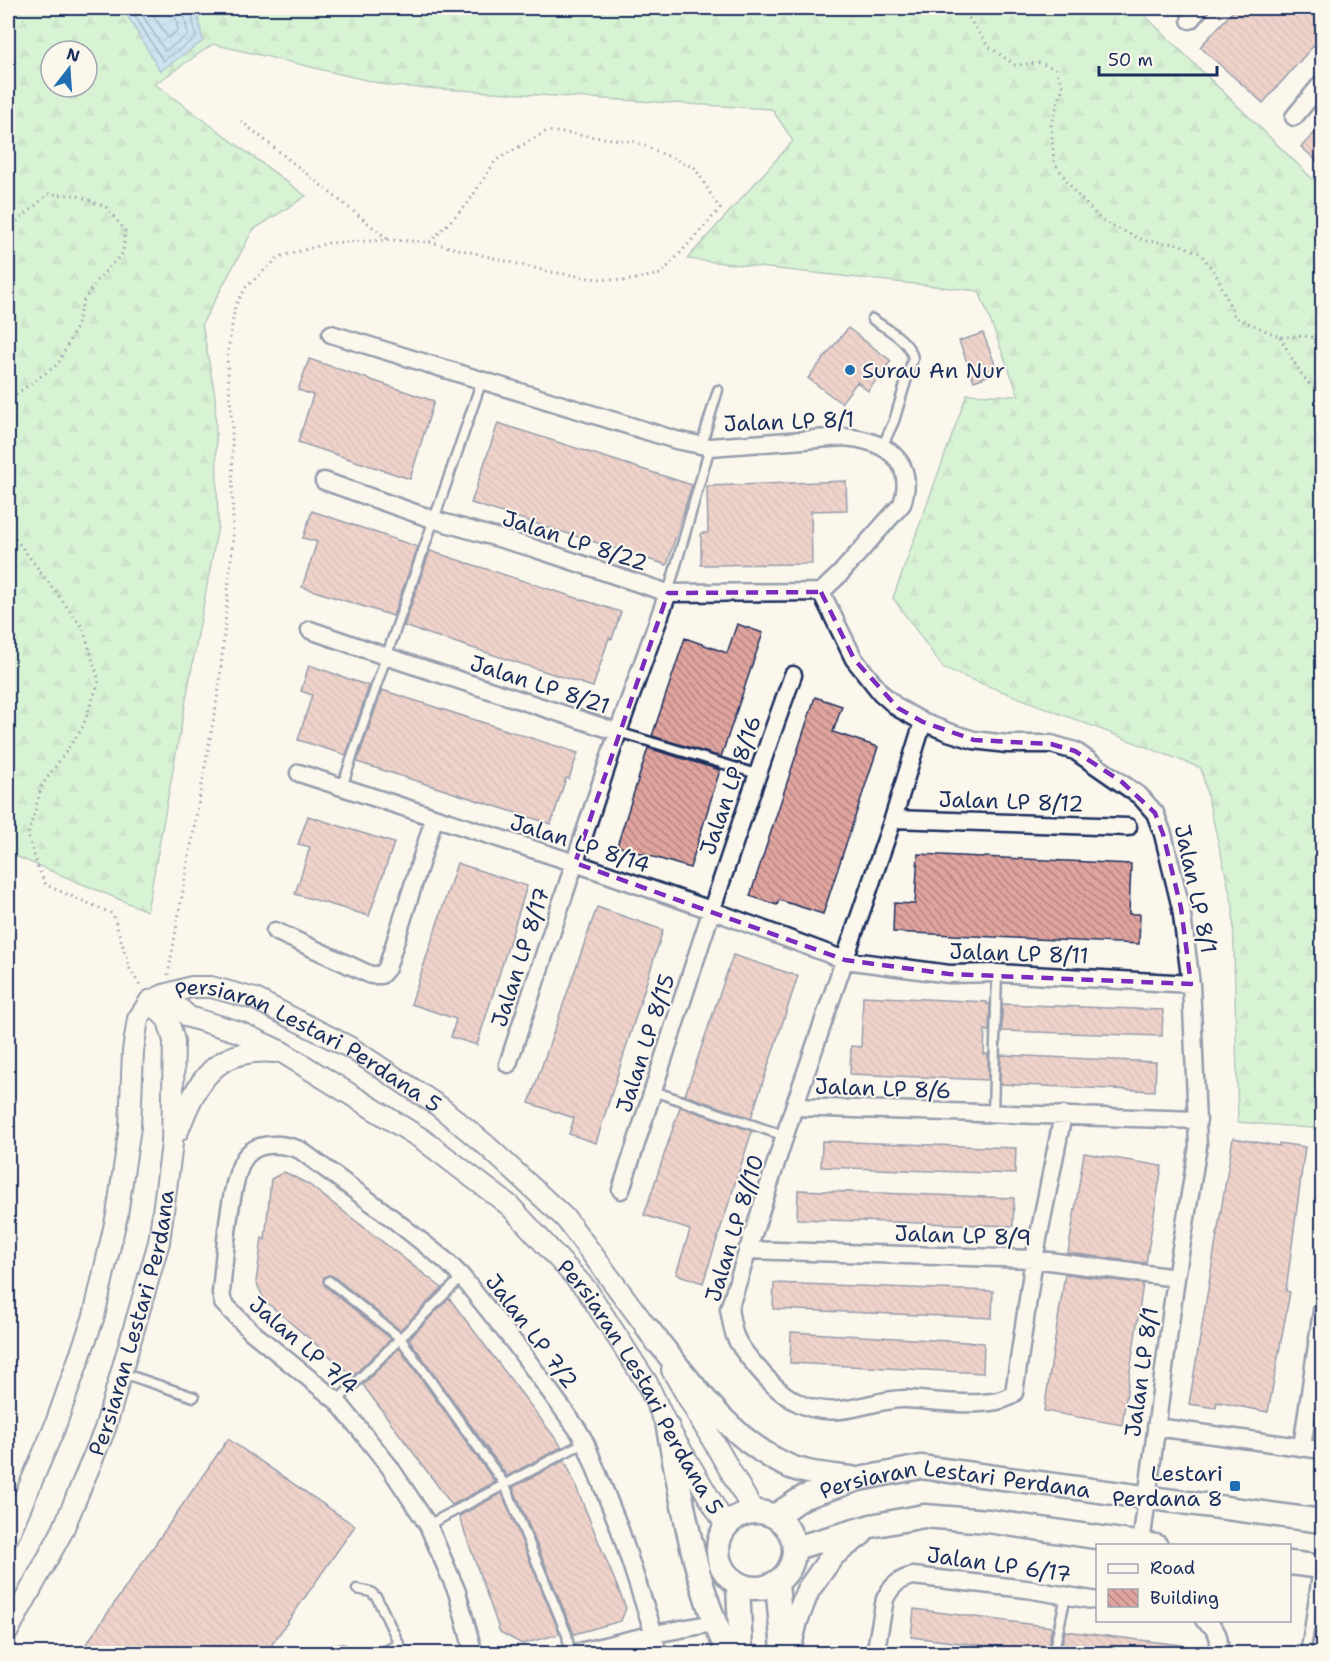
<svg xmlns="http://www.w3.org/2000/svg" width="1330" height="1661" viewBox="0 0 1330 1661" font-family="'Shantell Sans',sans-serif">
  <defs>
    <pattern id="forest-firs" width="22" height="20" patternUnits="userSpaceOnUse" patternTransform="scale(1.5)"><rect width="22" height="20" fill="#aeeeb6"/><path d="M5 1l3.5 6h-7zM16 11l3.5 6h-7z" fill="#95cc9f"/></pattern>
    <pattern id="water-waves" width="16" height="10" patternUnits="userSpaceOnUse" patternTransform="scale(1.5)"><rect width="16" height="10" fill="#93cdf3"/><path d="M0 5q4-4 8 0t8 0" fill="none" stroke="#7eb0d3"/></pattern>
    <pattern id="building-back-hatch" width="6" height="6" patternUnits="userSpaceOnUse" patternTransform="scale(1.5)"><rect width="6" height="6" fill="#dfa49e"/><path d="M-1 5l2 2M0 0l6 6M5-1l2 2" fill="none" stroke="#b48684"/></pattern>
  </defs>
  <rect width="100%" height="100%" fill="#fbf7ec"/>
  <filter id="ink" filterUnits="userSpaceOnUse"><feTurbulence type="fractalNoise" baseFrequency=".0167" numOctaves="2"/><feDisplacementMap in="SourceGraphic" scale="12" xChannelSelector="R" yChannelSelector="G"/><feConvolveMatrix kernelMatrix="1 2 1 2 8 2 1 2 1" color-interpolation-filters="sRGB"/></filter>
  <g filter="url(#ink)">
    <!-- forest -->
    <path fill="url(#forest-firs)" stroke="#648e8a" stroke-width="1.5" fill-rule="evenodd" d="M8 8H123L160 71 203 41 196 8H1137L1322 188V1129L1238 1122 1233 906 1201 768 944 669 893 598 967 394 1019 396 979 291 687 259 793 141 772 109 391 86 213 44 155 84 306 196 253 230 202 324 215 395 218 526 147 911 8 853ZM51 51H87V87H51Z"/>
    <!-- water -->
    <path fill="url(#water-waves)" stroke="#638eb7" stroke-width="1.5" d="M123 8H196L203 41 160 71Z"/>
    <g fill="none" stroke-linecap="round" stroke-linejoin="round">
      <!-- shore -->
      <path stroke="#4b6e9a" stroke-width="1.5" d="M130 8 163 61 196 38 191 8
        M138 8 165 51 188 35 183 8
        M149 8 168 38 178 30 174 8"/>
    </g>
    <!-- building -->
    <path fill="url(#building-back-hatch)" stroke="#1b2f5e" stroke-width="1.5" d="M1236 8H1323V35L1263 103 1200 47Z
      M1323 124V166L1301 147Z
      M848 328 891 361 868 391 857 382 841 403 808 378Z
      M983 333 998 372 974 381 959 341Z
      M309 359 434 401 410 479 298 442 313 395 298 390Z
      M498 423 692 485 667 565 471 503Z
      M846 481 847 510 811 511 812 564 701 565V533H708L707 486Z
      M312 511 418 547 393 616 302 587 317 542 303 538Z
      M430 551 621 612 612 639 609 638 593 687 404 626Z
      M737 624 763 633 721 757 652 736 685 638 727 653Z
      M309 665 369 686 346 755 298 740 312 695 301 691Z
      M382 690 578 753 569 779 566 778 551 824 357 762Z
      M815 697 842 706 833 732 878 747 823 914 779 900 777 905 750 896Z
      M648 748 720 770 690 868 617 846Z
      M308 816 394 843 369 916 295 894 310 847 298 844Z
      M918 854 1131 864 1129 914H1140L1139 944 893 932 894 903 915 904Z
      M457 863 527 886 477 1045 451 1037 456 1019 411 1004Z
      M597 907 663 930 596 1143 569 1134 574 1118 529 1103Z
      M733 955 798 976 751 1118 685 1095Z
      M863 996 987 1002V1004H990L989 1031 985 1030 984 1054H988V1080L850 1074 851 1046 861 1047Z
      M1002 1004 1163 1010 1162 1036 1002 1031Z
      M1001 1055 1156 1062 1155 1091 1000 1084Z
      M680 1107 752 1131 703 1283 676 1274 690 1230 644 1215Z
      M1233 1138 1279 1146V1143L1305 1147 1286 1291 1290 1292 1268 1412 1217 1402 1216 1408 1189 1404Z
      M822 1141 1016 1148 1015 1174 821 1167Z
      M1084 1153 1162 1166 1146 1263 1068 1253Z
      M284 1172 308 1184 442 1288 400 1330 333 1276 329 1275 324 1277 323 1281 325 1286 391 1339 355 1374 353 1372 351 1374 265 1301 256 1282 262 1238 265 1240 271 1179Z
      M798 1190 1014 1198 1013 1226 797 1219Z
      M1065 1274 1143 1284 1122 1425 1044 1411Z
      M774 1283 993 1291 992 1318 773 1309Z
      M449 1298 562 1447 507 1476 409 1339Z
      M791 1332 984 1343 983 1373 790 1363Z
      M399 1348 495 1482 452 1505 363 1385Z
      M228 1439 355 1526 266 1653H80Z
      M565 1460 626 1608 621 1621 574 1634 513 1487Z
      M502 1493 560 1634 522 1644 500 1632 459 1516Z
      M914 1609 1052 1627 1047 1653 911 1637Z
      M1065 1631 1181 1645 1180 1653H1060Z"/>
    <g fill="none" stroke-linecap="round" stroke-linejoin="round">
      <!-- service casing -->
      <g stroke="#1b2f5e" stroke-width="13">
        <path id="service" d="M872 319C887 329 909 340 913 358L894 421 883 445
          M701 446 718 390
          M668 593 710 447
          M618 732 757 774
          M342 787C387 651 436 516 482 380
          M653 1091 785 1136
          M993 1113 997 973
          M329 1281 400 1338 505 1485 567 1635 570 1654
          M122 1373 194 1397
          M337 1401 462 1277
          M428 1525 585 1442
          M357 1589 371 1592 377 1598 404 1654
          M1310 1624 1318 1568
          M876 1650 902 1654
          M331 1654 340 1649 356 1654
          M379 1654 399 1644
          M1053 1654 1066 1596
          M1305 1654 1310 1624 1322 1626"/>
      </g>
      <!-- minor casing -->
      <g stroke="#1b2f5e" stroke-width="21">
        <path id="minor" d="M1190 20 1200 8
          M1294 117 1322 83
          M331 334 676 440 710 447 843 437C883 440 917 459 902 504L839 575 821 592 854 659 881 693 898 708 923 722 948 732 974 740 1007 744H1051L1075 751 1140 796 1155 813 1163 834 1181 908 1191 984 1198 1146 1176 1278 1141 1544
          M324 481 435 520 533 548 668 593 821 592
          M310 630 385 656 618 732
          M923 722 893 819 794 1107 1198 1120
          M299 773 575 863 711 910 845 960 949 974 997 973 1191 984
          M893 819 1128 827
          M275 931 371 975H381L387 968 434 819
          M508 1064 618 732 668 593
          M794 1107 729 1309C731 1318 732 1328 735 1336 739 1346 748 1357 756 1366 778 1393 802 1414 840 1410 862 1408 885 1398 907 1399 930 1400 998 1411 1014 1393L1034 1259 1063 1115
          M621 1190C677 1017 731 845 793 675
          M747 1250 1034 1259 1176 1278
          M1156 1427 1322 1450
          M1302 1447 1322 1311
          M1204 1620C1218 1629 1221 1638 1218 1654
          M474 1654 457 1592 428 1525 389 1466 337 1401 252 1332 223 1303 221 1293C224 1265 229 1171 248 1154 261 1141 284 1144 300 1150L383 1211 446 1261 462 1277 517 1346 578 1430 585 1442 619 1527 654 1634 657 1654
          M571 1654 654 1634 714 1623
          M875 1654 885 1599C891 1586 899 1579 913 1576L1026 1589 1098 1601"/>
      </g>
      <!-- tertiary casing -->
      <g stroke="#1b2f5e" stroke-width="24">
        <g id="tertiary">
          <path id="s1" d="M164 995 189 1017 239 1032 282 1052 422 1139 510 1206 587 1290 647 1383 668 1428 726 1526"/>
          <path d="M178 1131C197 1081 215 1047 275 1052"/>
          <path d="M672 1370 754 1512"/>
          <path id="s2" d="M8 1536 54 1429 94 1316 117 1215 130 1127 133 1051 138 1019 150 1001 164 995 191 987H211L255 999 351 1048 440 1107 487 1146 566 1219 648 1329 655 1342"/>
          <path id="s3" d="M8 1631 62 1532 105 1429 159 1242 172 1144 174 1041 168 1020 150 1001"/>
        </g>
      </g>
      <!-- secondary casing -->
      <g stroke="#1b2f5e" stroke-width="27">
        <g id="secondary">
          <path d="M648 1329C688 1378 726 1436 784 1464 804 1474 829 1475 851 1478"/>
          <path d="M668 1428C683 1504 694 1584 729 1654"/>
          <circle cx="756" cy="1550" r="38"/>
          <path id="s4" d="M774 1516 804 1497 859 1479 921 1467 1322 1521"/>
          <path d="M795 1548 871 1526 924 1516 988 1521 1156 1546"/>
          <path d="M1290 1563 1322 1567"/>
          <path d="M777 1583 783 1650"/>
          <path d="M738 1584 741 1654"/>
          <path d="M788 1654 796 1621 808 1590 833 1555 861 1534"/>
        </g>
      </g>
      <!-- path -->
      <path stroke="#1b2f5e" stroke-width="3" stroke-dasharray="1.5 4.5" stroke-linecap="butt" d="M962 8 988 46 1015 65 1039 63 1055 68 1063 87 1051 124 1054 162 1074 191 1102 221 1145 241 1179 244 1201 254 1218 278 1235 317 1280 337 1305 336 1322 339
        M241 121 389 240
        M8 230 48 194 76 195 106 207 125 231 123 253 97 280 83 302 76 327 58 364 8 400
        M1280 337C1291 355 1303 384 1322 394
        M8 529 83 628 99 681 82 729 42 785 28 835 37 865 46 885 113 914 130 969 141 987
        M168 975 219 688 233 537 232 426 227 358 235 306 246 287 279 257 328 243 389 240 430 242 546 271 589 278 625 281 661 274 720 209 695 168 636 142 547 131 496 160 468 203 430 242"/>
      <!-- service -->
      <use href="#service" stroke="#fbf7ec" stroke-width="8"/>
      <!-- minor -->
      <use href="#minor" stroke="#fbf7ec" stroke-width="16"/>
      <!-- tertiary -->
      <use href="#tertiary" stroke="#fbf7ec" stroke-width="20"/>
      <!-- secondary -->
      <use href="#secondary" stroke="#fbf7ec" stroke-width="22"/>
    </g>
  </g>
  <!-- marked area -->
  <path d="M0 0H1330V1661H0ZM821 592 854 659 898 708 923 722 974 740 1051 744 1075 751 1122 782 1155 813 1163 834 1181 908 1191 984 949 974 845 960 575 863 668 593Z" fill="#fbf7ec" fill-opacity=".55" fill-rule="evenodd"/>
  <path fill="none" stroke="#7b2cbf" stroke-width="4.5" stroke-dasharray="12 8" stroke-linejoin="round" d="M821 592 854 659 898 708 923 722 974 740 1051 744 1075 751 1122 782 1155 813 1163 834 1181 908 1191 984 949 974 845 960 575 863 668 593Z"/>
  <!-- markers -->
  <g fill="#1f6fb2" stroke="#fbf7ec" stroke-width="2">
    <circle cx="850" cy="370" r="6"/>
    <rect x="1229" y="1480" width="12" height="12" rx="3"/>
  </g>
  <g text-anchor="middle" stroke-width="4.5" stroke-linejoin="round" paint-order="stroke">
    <!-- poi labels -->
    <g font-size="22" fill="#1b2f5e" stroke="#fbf7ec" text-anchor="start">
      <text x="862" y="378">Surau An Nur</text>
      <text x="1223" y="1481" text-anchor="end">Lestari<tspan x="1223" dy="25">Perdana 8</tspan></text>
    </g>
    <!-- street labels -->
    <g font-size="22" fill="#1b2f5e" stroke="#fbf7ec">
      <text transform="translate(789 421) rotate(-2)" y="8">Jalan LP 8/1</text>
      <text transform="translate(575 540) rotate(18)" y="8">Jalan LP 8/22</text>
      <text transform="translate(540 684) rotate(18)" y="8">Jalan LP 8/21</text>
      <text transform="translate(730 785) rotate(-71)" y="8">Jalan LP 8/16</text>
      <text transform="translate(1011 801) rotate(2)" y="8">Jalan LP 8/12</text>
      <text transform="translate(580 843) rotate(18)" y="8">Jalan LP 8/14</text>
      <text transform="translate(1196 889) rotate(78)" y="8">Jalan LP 8/1</text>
      <text transform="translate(1019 953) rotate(2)" y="8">Jalan LP 8/11</text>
      <text transform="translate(520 957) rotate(-72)" y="8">Jalan LP 8/17</text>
      <text transform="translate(645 1043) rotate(-72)" y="8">Jalan LP 8/15</text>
      <text dy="8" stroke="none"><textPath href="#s2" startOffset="734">Persiaran Lestari Perdana 5</textPath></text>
      <text transform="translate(883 1088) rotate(2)" y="8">Jalan LP 8/6</text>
      <text transform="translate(734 1228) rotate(-73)" y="8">Jalan LP 8//10</text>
      <text transform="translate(963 1235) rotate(2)" y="8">Jalan LP 8/9</text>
      <text dy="8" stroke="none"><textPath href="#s3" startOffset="334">Persiaran Lestari Perdana</textPath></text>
      <text transform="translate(532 1331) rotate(53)" y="8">Jalan LP 7/2</text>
      <text transform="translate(304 1345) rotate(41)" y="8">Jalan LP 7/4</text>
      <text transform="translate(1141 1372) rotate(-82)" y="8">Jalan LP 8/1</text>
      <text dy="8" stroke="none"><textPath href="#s1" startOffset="633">Persiaran Lestari Perdana 5</textPath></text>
      <text dy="8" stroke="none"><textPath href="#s4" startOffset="190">Persiaran Lestari Perdana</textPath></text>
      <text transform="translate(999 1564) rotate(8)" y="8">Jalan LP 6/17</text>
    </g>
  </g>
  <!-- margin -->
  <rect width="1330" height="1661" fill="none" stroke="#fbf7ec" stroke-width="30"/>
  <rect x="15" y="15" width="1300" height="1631" fill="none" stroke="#1b2f5e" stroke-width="2" filter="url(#ink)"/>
  <!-- legend -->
  <rect x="1096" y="1544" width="195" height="78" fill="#fbf7ec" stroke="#a1a7b3" stroke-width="1.5"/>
  <rect x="1108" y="1564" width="30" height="9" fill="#fbf7ec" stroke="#a1a7b3" stroke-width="1.5"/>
  <text x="1150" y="1574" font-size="18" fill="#1b2f5e">Road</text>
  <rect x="1108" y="1589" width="30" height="18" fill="url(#building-back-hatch)" stroke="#a1a7b3" stroke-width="1.5"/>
  <text x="1150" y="1604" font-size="18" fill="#1b2f5e">Building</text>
  <!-- north arrow -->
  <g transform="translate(69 69) rotate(17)"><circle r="28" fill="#fbf7ec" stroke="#a1a7b3" stroke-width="1.5"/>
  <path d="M0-4.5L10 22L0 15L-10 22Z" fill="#1f6fb2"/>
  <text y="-9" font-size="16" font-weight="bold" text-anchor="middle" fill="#1b2f5e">N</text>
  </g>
  <!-- scale -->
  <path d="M1099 66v9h118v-9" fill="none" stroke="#1b2f5e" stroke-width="3"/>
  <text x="1108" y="66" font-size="18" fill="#1b2f5e" stroke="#fbf7ec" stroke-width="4.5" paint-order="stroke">50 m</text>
</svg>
